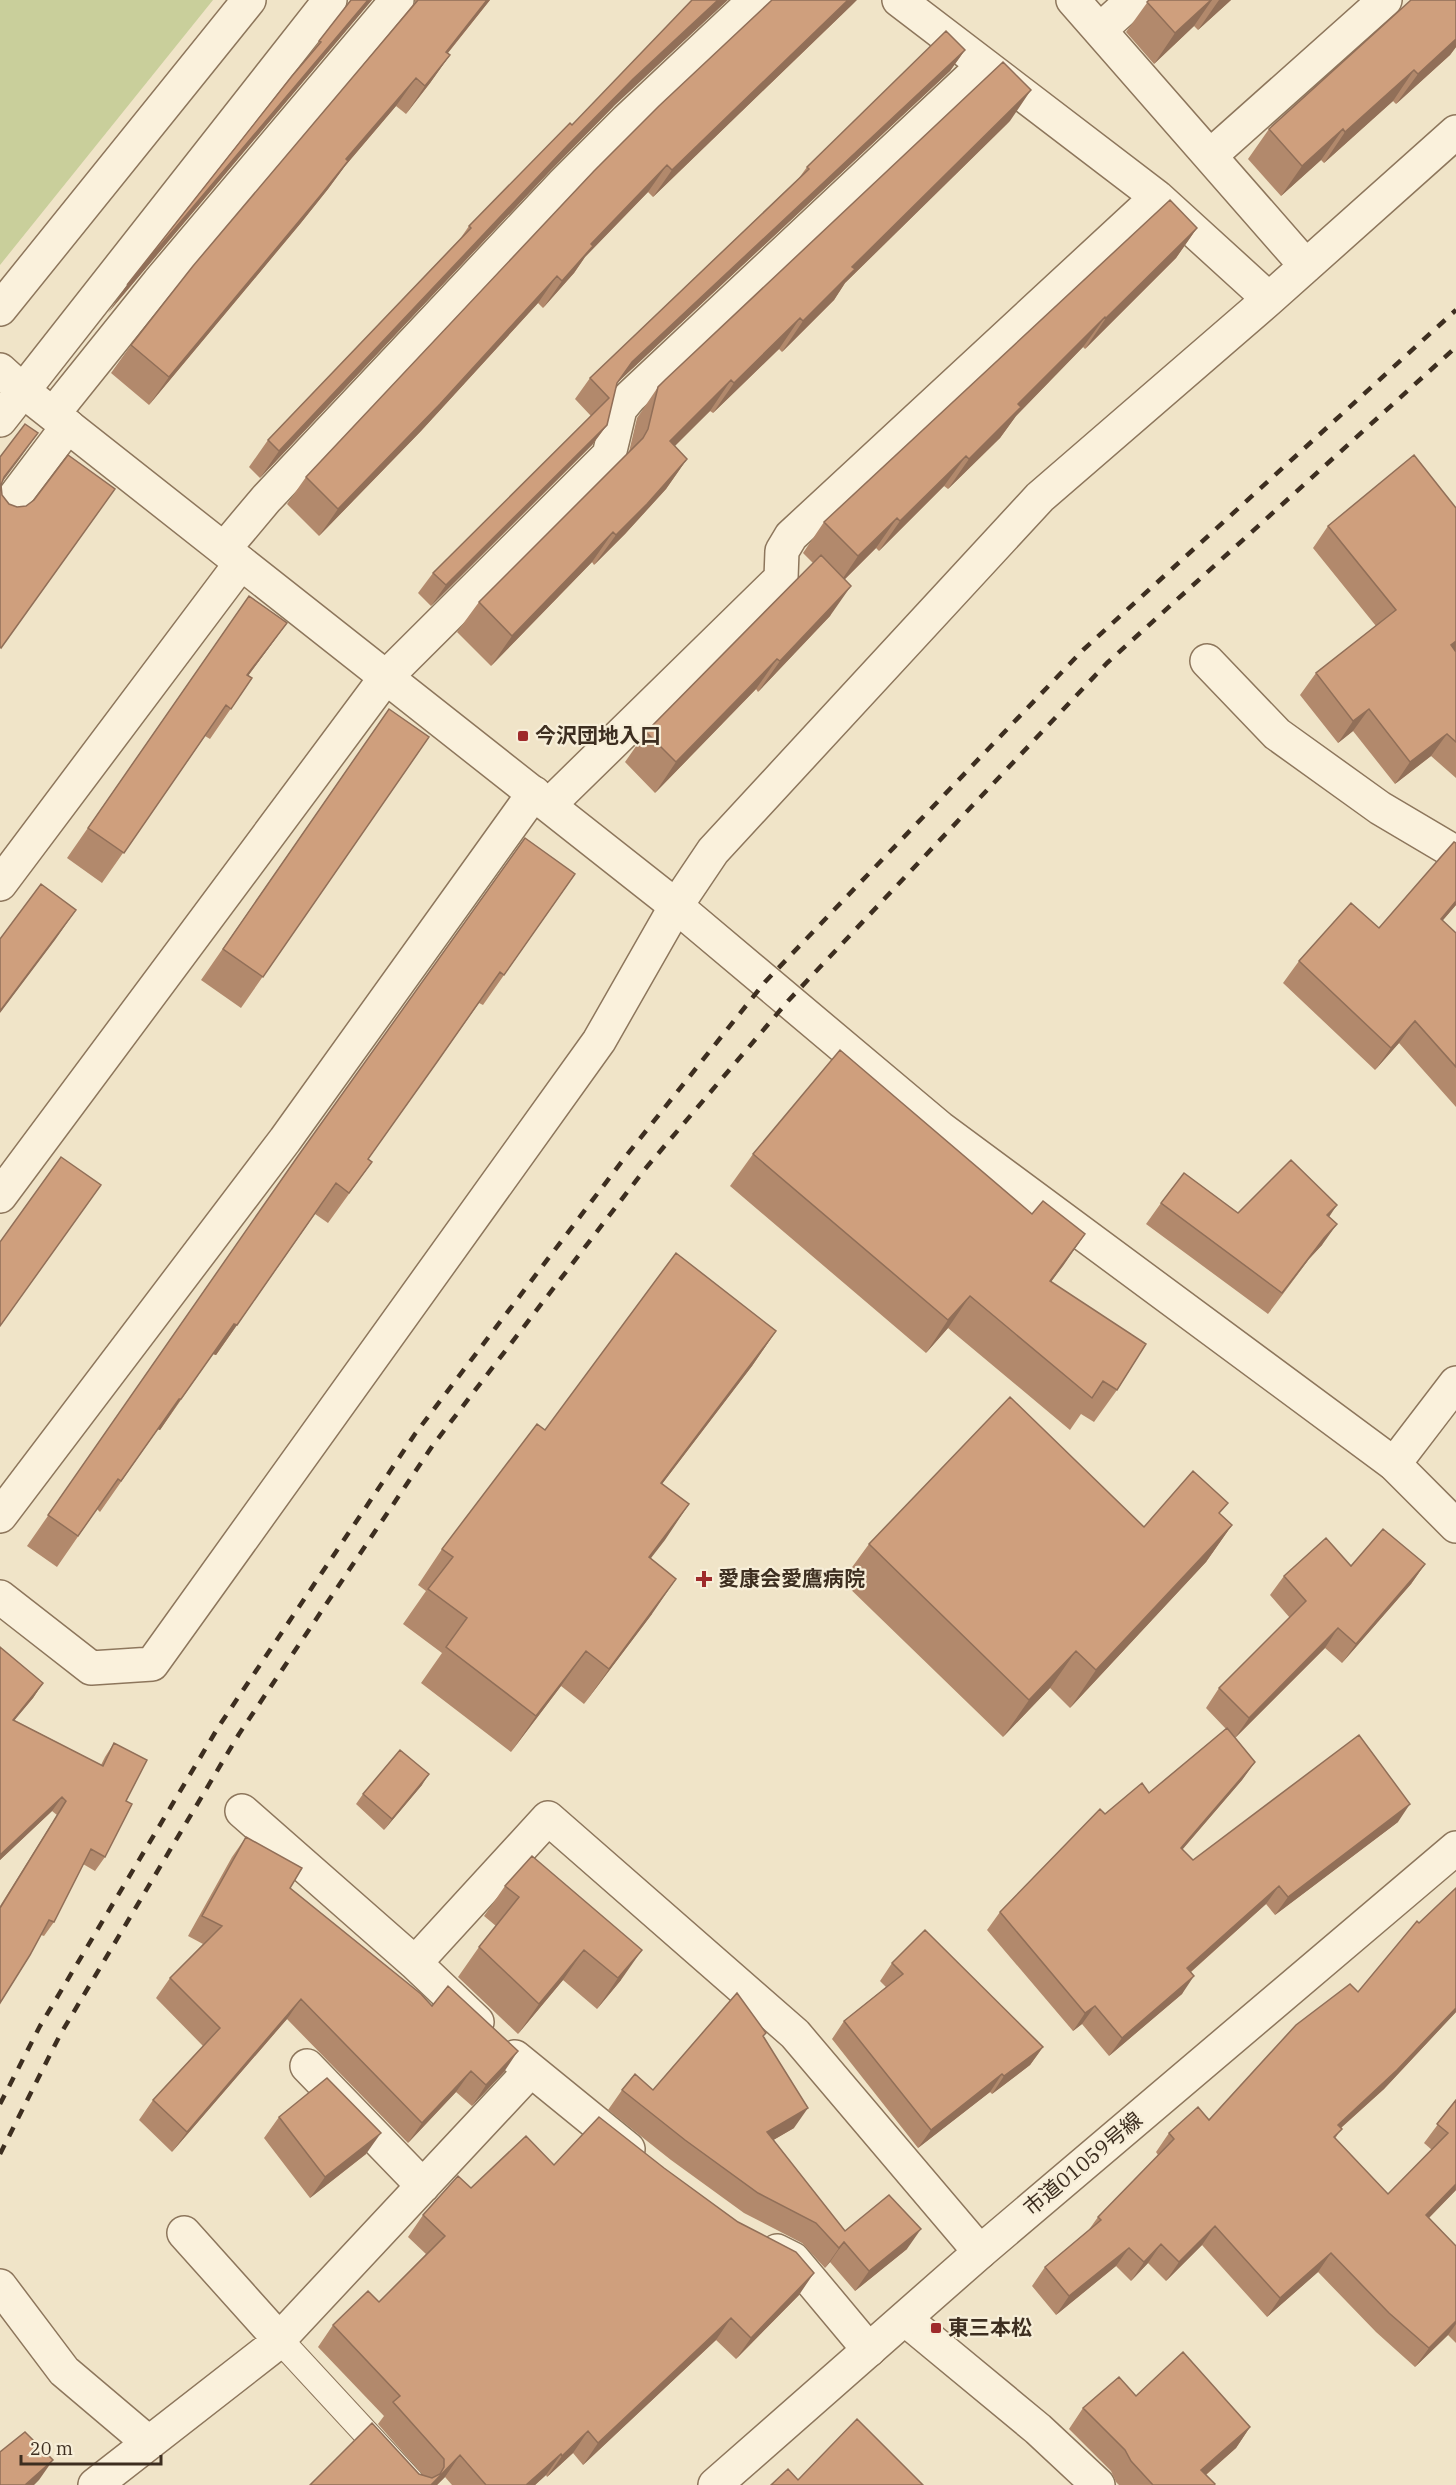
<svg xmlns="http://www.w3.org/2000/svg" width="1456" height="2485" viewBox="0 0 1456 2485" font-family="'IBM Plex Serif','Noto Sans JP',serif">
  <rect width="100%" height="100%" fill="#f0e4c8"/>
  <!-- green -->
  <path fill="#c9cf9b" d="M0 0H213L0 265Z"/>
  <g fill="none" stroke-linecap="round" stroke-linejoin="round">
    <!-- service casing -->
    <g stroke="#8d765c" stroke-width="28">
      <path id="service" d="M279 2339 414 2485"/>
    </g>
    <!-- minor casing -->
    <g stroke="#8d765c" stroke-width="36">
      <path id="minor" d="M899 0 1157 197 1269 299
        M1073 0 1306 266
        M1100 30 1133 0
        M1210 156 1385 0
        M0 309 249 0
        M53 414 159 282 397 0
        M0 420 330 0
        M0 516 68 426
        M224 549 266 499 562 185 627 120 755 0
        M1207 661 1277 734 1380 808 1456 853
        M549 805 781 578 782 551 791 536 1157 197
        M0 884 241 563
        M0 1196 386 677 609 455 620 409 630 397 984 65
        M1394 1464 1456 1383
        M0 1516 285 1140 534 793
        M0 1597 91 1668 152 1664 599 1041 676 906 713 851 1040 497 1269 299 1456 132
        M242 1811 415 1963 548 1818 795 2034 980 2252
        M415 1963 477 2022
        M515 2057 628 2149
        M307 2066 423 2186
        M184 2233 279 2339
        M777 2251 793 2259 869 2350
        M0 2286 64 2371 149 2443
        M905 2319 1038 2429 1098 2485
        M95 2485 272 2347 530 2071"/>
    </g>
    <!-- tertiary casing -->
    <g stroke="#8d765c" stroke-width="36">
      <path id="tertiary" d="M0 370 22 390 676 906 940 1128 1394 1464 1456 1526
        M715 2485 980 2252 1456 1848"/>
    </g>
    <!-- service -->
    <use href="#service" stroke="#faf1dc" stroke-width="26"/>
    <!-- minor -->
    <use href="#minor" stroke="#faf1dc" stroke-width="33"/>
    <!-- tertiary -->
    <use href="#tertiary" stroke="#faf1dc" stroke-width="33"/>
    <!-- rail -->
    <path stroke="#3d2e20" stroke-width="4.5" stroke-dasharray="10 10" stroke-linecap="butt" d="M0 2104 40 2026 219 1726 415 1434 626 1156 765 982 1083 650 1456 310
      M0 2154 60 2035 239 1734 433 1445 645 1169 788 1001 1107 663 1456 347"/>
  </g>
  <!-- wall -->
  <path fill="#b2896c" d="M351 0H372L108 313 306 59Z
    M415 0H490L448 53 450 55 430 83 406 114 396 106 345 166 328 189 300 224 149 405 111 373 131 345 415 2Z
    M857 0 653 197 648 192 585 257 574 273 543 308 538 303 421 431 319 536 287 504 306 477Z
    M1149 0H1231L1198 30 1194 26 1154 64 1126 32Z
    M1456 0V47L1450 55 1396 104 1393 101 1324 163 1321 160 1281 196 1248 159 1269 129Z
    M965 50 950 71 617 383 607 425 592 445 431 606 418 593 433 573 591 416 575 399 590 378 799 178 807 167Z
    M614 106 549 172 260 478 249 467 268 440 460 239 469 226 572 125Z
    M1010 121 845 283 834 300 782 352 779 349 713 413 710 411 674 446 687 459 666 489 625 534 594 565 592 562 491 666 457 632 479 602 629 452 637 418 658 387Z
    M1197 228 1176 258 1085 349 1083 347 1016 416 1000 438 948 489 944 486 879 551 876 548 845 579 830 616 758 692 756 689 655 793 625 762 646 732 813 563 803 553 824 522Z
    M1456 508V778L1431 756 1395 784 1353 731 1338 743 1300 695 1316 673 1376 626 1313 548 1328 526Z
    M249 596 287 623 248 676 252 678 210 739 205 736 102 883 67 858Z
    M389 709 429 737 241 1008 201 980Z
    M1456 843V905L1442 921 1456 933V1107L1399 1043 1375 1070 1283 983 1299 961 1379 928Z
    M575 874 483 1005 479 1003 368 1159 372 1162 328 1223 315 1214 216 1355 213 1354 160 1430 158 1429 100 1512 97 1509 57 1567 27 1546 298 1156Z
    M753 1154 1032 1214 1085 1234 1051 1282 1117 1390 1094 1422 1081 1414 1070 1430 948 1328 926 1353 730 1186Z
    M1161 1203 1238 1213 1329 1217 1322 1245 1309 1259 1268 1314 1146 1224Z
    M776 1331 752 1366 662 1484 689 1504 650 1558 652 1614 584 1704 561 1686 511 1752 421 1683 442 1653 403 1624 426 1591 418 1585 442 1549 545 1430Z
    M1220 1514 1232 1525 1206 1562 1070 1708 1050 1688 1003 1737 842 1581 869 1544 1144 1527Z
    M1425 1564 1411 1584 1342 1663 1325 1648 1235 1738 1255 1762 1242 1780 1182 1850 1193 1860 1398 1822 1275 1915 1266 1904 1191 1972 1182 1994 1109 2056 1082 2024 1073 2031 987 1930 1000 1912 1105 1814 1149 1793 1226 1729 1206 1708 1219 1688 1290 1618 1270 1595 1284 1576 1351 1566Z
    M0 1647 43 1683 33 1698 14 1720 101 1765 105 1757 114 1743 126 1801 105 1857 95 1871 83 1864 54 1922 44 1936 41 1935 0 2003V1906L57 1815 52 1811 0 1860Z
    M422 1785 384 1830 356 1804 363 1794Z
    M246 1837 290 1888 432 2006 504 2072 472 2106 456 2092 408 2143 287 2019 172 2152 139 2120 153 2100 203 2046 156 1998 170 1978 203 1944 188 1936 232 1857Z
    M505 1886 621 1980 597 2009 563 1980 518 2034 458 1977 479 1947 496 1926 484 1916Z
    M1456 1888V2012L1384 2089 1341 2128 1335 2139 1388 2194 1432 2150 1424 2143 1456 2100V2190L1429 2218 1456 2246V2343L1448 2335 1415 2367 1376 2332 1318 2272 1267 2317 1202 2245 1166 2281 1148 2263 1131 2281 1116 2266 1056 2315 1032 2286 1045 2267 1088 2231 1098 2217 1158 2155 1156 2152 1169 2133 1209 2120 1358 1992 1419 1923Z
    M892 1963 1043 2047 1030 2065 992 2094 990 2092 918 2148 832 2039 844 2021 886 1987 880 1981Z
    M764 2037 794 2128 773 2140 845 2231 907 2249 855 2291 830 2262 825 2268 802 2243 744 2213 671 2160 608 2110 622 2090H653Z
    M279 2117 366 2154 310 2198 264 2138Z
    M554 2165 799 2295 736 2359 716 2340 583 2465 573 2453 547 2477 546 2475 535 2485H452L445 2477 437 2485H310L419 2474 423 2475 378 2424 384 2416 318 2347 333 2325 379 2302 426 2254 408 2237 423 2215 471 2188Z
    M1136 2396 1250 2427 1236 2448 1206 2475 1214 2485H1119L1116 2482 1111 2471 1069 2429 1083 2408Z"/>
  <!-- shaded-wall -->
  <path fill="#916f58" d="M368 0H372L108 313 127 285Z
    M487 0H490L426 80 446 52Z
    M718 0H728L614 106 549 172 260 478 279 451 568 145 633 79Z
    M848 0H857L653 197 672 170Z
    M1211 0H1212L1194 26 1154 64 1175 33Z
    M1219 0H1231L1198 30Z
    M1456 39V47L1450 55 1396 104 1418 74Z
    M965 50 950 71 617 383 608 396 632 362Z
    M450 55 430 83 406 114 425 86Z
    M1414 70 1393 101 1324 163 1345 132Z
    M416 78 396 106 345 166 328 189 300 224 149 405 169 377 346 159Z
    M1031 90 1010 121 845 283 834 300 782 352 803 321 852 267Z
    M1343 129 1321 160 1281 196 1302 166Z
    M667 165 648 192 585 257 574 273 543 308 562 281 591 244Z
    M1197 228 1176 258 1085 349 1106 318Z
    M557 276 538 303 421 431 319 536 338 509Z
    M1105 317 1083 347 1016 416 1000 438 948 489 969 459 1018 404Z
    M800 318 779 349 713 413 734 383Z
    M731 380 710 411 649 472 670 441Z
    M607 425 592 445 431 606 446 585Z
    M38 433 18 461 0 485V483Z
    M966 456 944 486 879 551 900 521Z
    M687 459 666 489 625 534 594 565 616 535Z
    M897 518 876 548 837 587 858 556Z
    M613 532 592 562 491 666 512 636Z
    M851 586 830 616 758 692 780 661Z
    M287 623 265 653 226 705 247 675Z
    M1456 641V652L1451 645Z
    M777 659 756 689 655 793 676 762Z
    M1369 709 1353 731 1338 743 1353 721Z
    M1447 734 1431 756 1395 784 1410 762Z
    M1456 901V905L1425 941 1441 919Z
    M76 910 55 940 0 1013V1011Z
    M1415 1021 1399 1043 1375 1070 1391 1048Z
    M1337 1205 1323 1226 1327 1215Z
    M1337 1224 1322 1245 1309 1259 1268 1314 1324 1238Z
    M1085 1234 1063 1266 1027 1313 1050 1281Z
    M970 1296 948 1328 926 1353 948 1320Z
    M234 1324 237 1325 216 1355 213 1354Z
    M776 1331 752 1366 636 1518 661 1483Z
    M179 1399H181L160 1430 157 1429Z
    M689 1504 665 1540 624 1593 649 1557Z
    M1232 1525 1206 1562 1070 1708 1096 1670Z
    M1425 1564 1411 1584 1342 1663 1356 1644Z
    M676 1579 652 1614 584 1704 609 1669Z
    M1338 1628 1325 1648 1235 1738 1249 1718Z
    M586 1651 561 1686 511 1752 536 1716Z
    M1076 1651 1050 1688 1003 1737 1029 1700Z
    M43 1683 33 1698 3 1734 13 1720Z
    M1255 1762 1242 1780 1168 1866 1181 1848Z
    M429 1774 422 1785 384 1830 392 1819Z
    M62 1797 52 1811 0 1860V1855Z
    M1410 1804 1398 1822 1275 1915 1288 1897Z
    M1279 1886 1266 1904 1175 1986 1187 1968Z
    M584 1950 563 1980 518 2034 539 2004Z
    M642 1950 621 1980 597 2009 618 1978Z
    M1194 1976 1182 1994 1109 2056 1122 2038Z
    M301 1999 287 2019 172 2152 187 2132Z
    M1095 2006 1082 2024 1073 2031 1085 2013Z
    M1456 2008V2012L1384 2089 1324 2143 1338 2125Z
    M1043 2047 1030 2065 992 2094 1004 2076Z
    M518 2051 504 2072 472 2106 486 2085Z
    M471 2071 456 2092 408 2143 422 2123Z
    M1002 2074 990 2092 918 2148 931 2130Z
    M808 2108 794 2128 753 2152 767 2132Z
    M381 2133 366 2154 310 2198 325 2177Z
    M1456 2184V2190L1413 2234 1426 2215Z
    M1215 2226 1202 2245 1166 2281 1179 2262Z
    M921 2229 907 2249 855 2291 869 2271Z
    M844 2242 830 2262 825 2268 839 2248Z
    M1161 2244 1148 2263 1131 2281 1144 2262Z
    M1129 2248 1116 2266 1056 2315 1069 2296Z
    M1331 2253 1318 2272 1267 2317 1280 2298Z
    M814 2273 799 2295 736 2359 751 2338Z
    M731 2318 716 2340 583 2465 598 2443Z
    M1456 2321V2324L1448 2335 1415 2367 1429 2348Z
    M1250 2427 1236 2448 1194 2485 1201 2470Z
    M588 2431 573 2453 547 2477 562 2456Z
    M561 2454 546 2475 535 2485H526Z
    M460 2455 445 2477 437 2485H431Z
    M53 2460 39 2480 34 2485H25Z"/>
  <!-- building -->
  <path fill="#cf9f7d" stroke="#916f58" stroke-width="1.5" d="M351 0H368L127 285 292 76 321 42 319 41Z
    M418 0H487L446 52 450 55 425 86 416 78 346 159 348 161 320 196 169 377 131 345 193 266Z
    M692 0H718L633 79 568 145 279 451 268 440 471 228 469 226 570 123 572 125Z
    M772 0H848L672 170 667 165 591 244 593 246 562 281 557 276 440 404 338 509 306 477 594 171 659 106Z
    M1149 0H1211L1175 33 1147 2Z
    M1411 0H1456V39L1418 74 1414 70 1345 132 1343 129 1302 166 1269 129Z
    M946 31 965 50 632 362 617 383 607 425 446 585 433 573 609 398 590 378 809 169 807 167Z
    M1003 62 1031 90 852 267 855 269 803 321 800 318 734 383 731 380 670 441 687 459 647 504 616 535 613 532 512 636 479 602 643 438 648 429 658 387 665 380Z
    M1170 200 1197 228 1106 318 1105 317 1018 404 1021 407 969 459 966 456 900 521 897 518 858 556 824 522Z
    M25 424 38 433 4 477 1 485 2 495 9 504 17 507 26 506 34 500 68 455 115 489 1 648 0 647V457Z
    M1414 455 1456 508V641L1451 645 1456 652V742L1447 734 1410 762 1369 709 1353 721 1316 673 1396 610 1328 526Z
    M821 555 851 586 780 661 777 659 676 762 646 732Z
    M249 596 287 623 247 675 252 678 231 709 226 705 124 853 88 828Z
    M389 709 429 737 263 977 223 949Z
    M525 838 575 874 504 975 500 972 437 1062 368 1159 372 1162 349 1193 336 1183 237 1325 234 1324 181 1399H179L121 1481 118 1479 78 1536 48 1515 298 1156Z
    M1454 842 1456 843V901L1441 919 1456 933V1067L1415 1021 1391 1048 1299 961 1351 903 1379 928Z
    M41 884 76 910 0 1011V939Z
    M840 1050 1032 1214 1043 1201 1085 1234 1050 1281 1146 1344 1117 1390 1103 1381 1092 1398 970 1296 948 1320 753 1154Z
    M61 1157 101 1185 0 1326V1242Z
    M1291 1160 1337 1205 1327 1215 1337 1224 1324 1238 1282 1293 1161 1203 1184 1173 1238 1213Z
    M676 1253 776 1331 661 1483 689 1504 649 1557 676 1579 609 1669 586 1651 536 1716 446 1647 467 1618 428 1589 453 1557 442 1549 537 1424 545 1430Z
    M1010 1397 1144 1527 1193 1471 1228 1503 1219 1513 1232 1525 1096 1670 1076 1651 1029 1700 869 1544Z
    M1383 1529 1425 1564 1356 1644 1338 1628 1249 1718 1219 1688 1306 1601 1284 1576 1326 1538 1351 1566Z
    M0 1647 43 1683 13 1720 103 1766 114 1743 147 1760 126 1801 132 1804 105 1857 91 1849 54 1922 49 1920 30 1955 0 2003V1908L66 1801 62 1797 0 1855Z
    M1227 1728 1255 1762 1181 1848 1193 1860 1359 1735 1410 1804 1288 1897 1279 1886 1187 1968 1194 1976 1122 2038 1095 2006 1085 2013 1000 1912 1100 1809 1105 1814 1142 1783 1149 1793Z
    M400 1750 429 1774 392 1819 363 1794Z
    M246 1837 302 1868 290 1888 421 1994 432 2006 448 1986 518 2051 486 2085 471 2071 422 2123 301 1999 187 2132 153 2100 220 2028 170 1978 222 1926 202 1916Z
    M532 1856 642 1950 618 1978 584 1950 539 2004 479 1947 519 1897 505 1886Z
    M1456 1888V2008L1397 2070 1338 2125 1342 2129 1334 2137 1388 2194 1448 2133 1437 2124 1456 2100V2184L1426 2215 1456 2246V2321L1429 2348 1389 2313 1331 2253 1280 2298 1215 2226 1179 2262 1161 2244 1144 2262 1129 2248 1069 2296 1045 2267 1101 2220 1098 2217 1174 2139 1169 2133 1198 2107 1209 2120 1296 2025 1350 1984 1358 1992 1417 1921 1419 1923Z
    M925 1930 1043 2047 1004 2076 1002 2074 931 2130 844 2021 903 1974 892 1963Z
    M737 1993 766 2033 763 2036 808 2108 767 2132 845 2231 889 2195 921 2229 869 2271 844 2242 839 2248 816 2223 758 2193 685 2140 622 2090 635 2074 653 2090Z
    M327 2078 381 2133 325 2177 279 2117Z
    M599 2117 664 2168 738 2222 796 2252 814 2273 751 2338 731 2318 598 2443 588 2431 562 2456 561 2454 526 2485H486L460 2455 431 2485H310L372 2423 419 2474 432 2478 440 2474 444 2467V2459L393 2402 400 2396 333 2325 368 2291 379 2302 445 2236 423 2215 458 2176 471 2188 526 2136 554 2165Z
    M1183 2352 1250 2427 1201 2470 1215 2484 1214 2485H1153L1131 2461 1125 2450 1083 2408 1119 2377 1136 2396Z
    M857 2419 923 2485H771L788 2469 798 2480Z
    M25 2432 53 2460 25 2485H0V2452Z"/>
  <!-- markers -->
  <g fill="#9e2a2b" stroke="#f7eed8" stroke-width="2">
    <rect x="517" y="730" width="12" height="12" rx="3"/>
    <path d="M701 1570h6v6h6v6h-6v6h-6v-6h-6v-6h6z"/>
    <rect x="930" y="2322" width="12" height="12" rx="3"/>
  </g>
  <g text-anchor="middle" stroke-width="4.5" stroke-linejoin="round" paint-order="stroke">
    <!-- poi labels -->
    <g font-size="21" font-weight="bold" fill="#3d2e20" stroke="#f7eed8" text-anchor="start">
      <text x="535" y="743">今沢団地入口</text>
      <text x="718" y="1586">愛康会愛鷹病院</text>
      <text x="948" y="2335">東三本松</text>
    </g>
    <!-- street labels -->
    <g font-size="21" fill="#3d2e20" stroke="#f7eed8">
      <text transform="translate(1083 2164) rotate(-40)" y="7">市道01059号線</text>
    </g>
  </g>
  <!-- scale -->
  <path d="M21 2455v9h140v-9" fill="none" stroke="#3d2e20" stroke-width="3"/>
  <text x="30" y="2455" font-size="18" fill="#3d2e20" stroke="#f7eed8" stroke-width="4.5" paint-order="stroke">20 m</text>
</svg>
